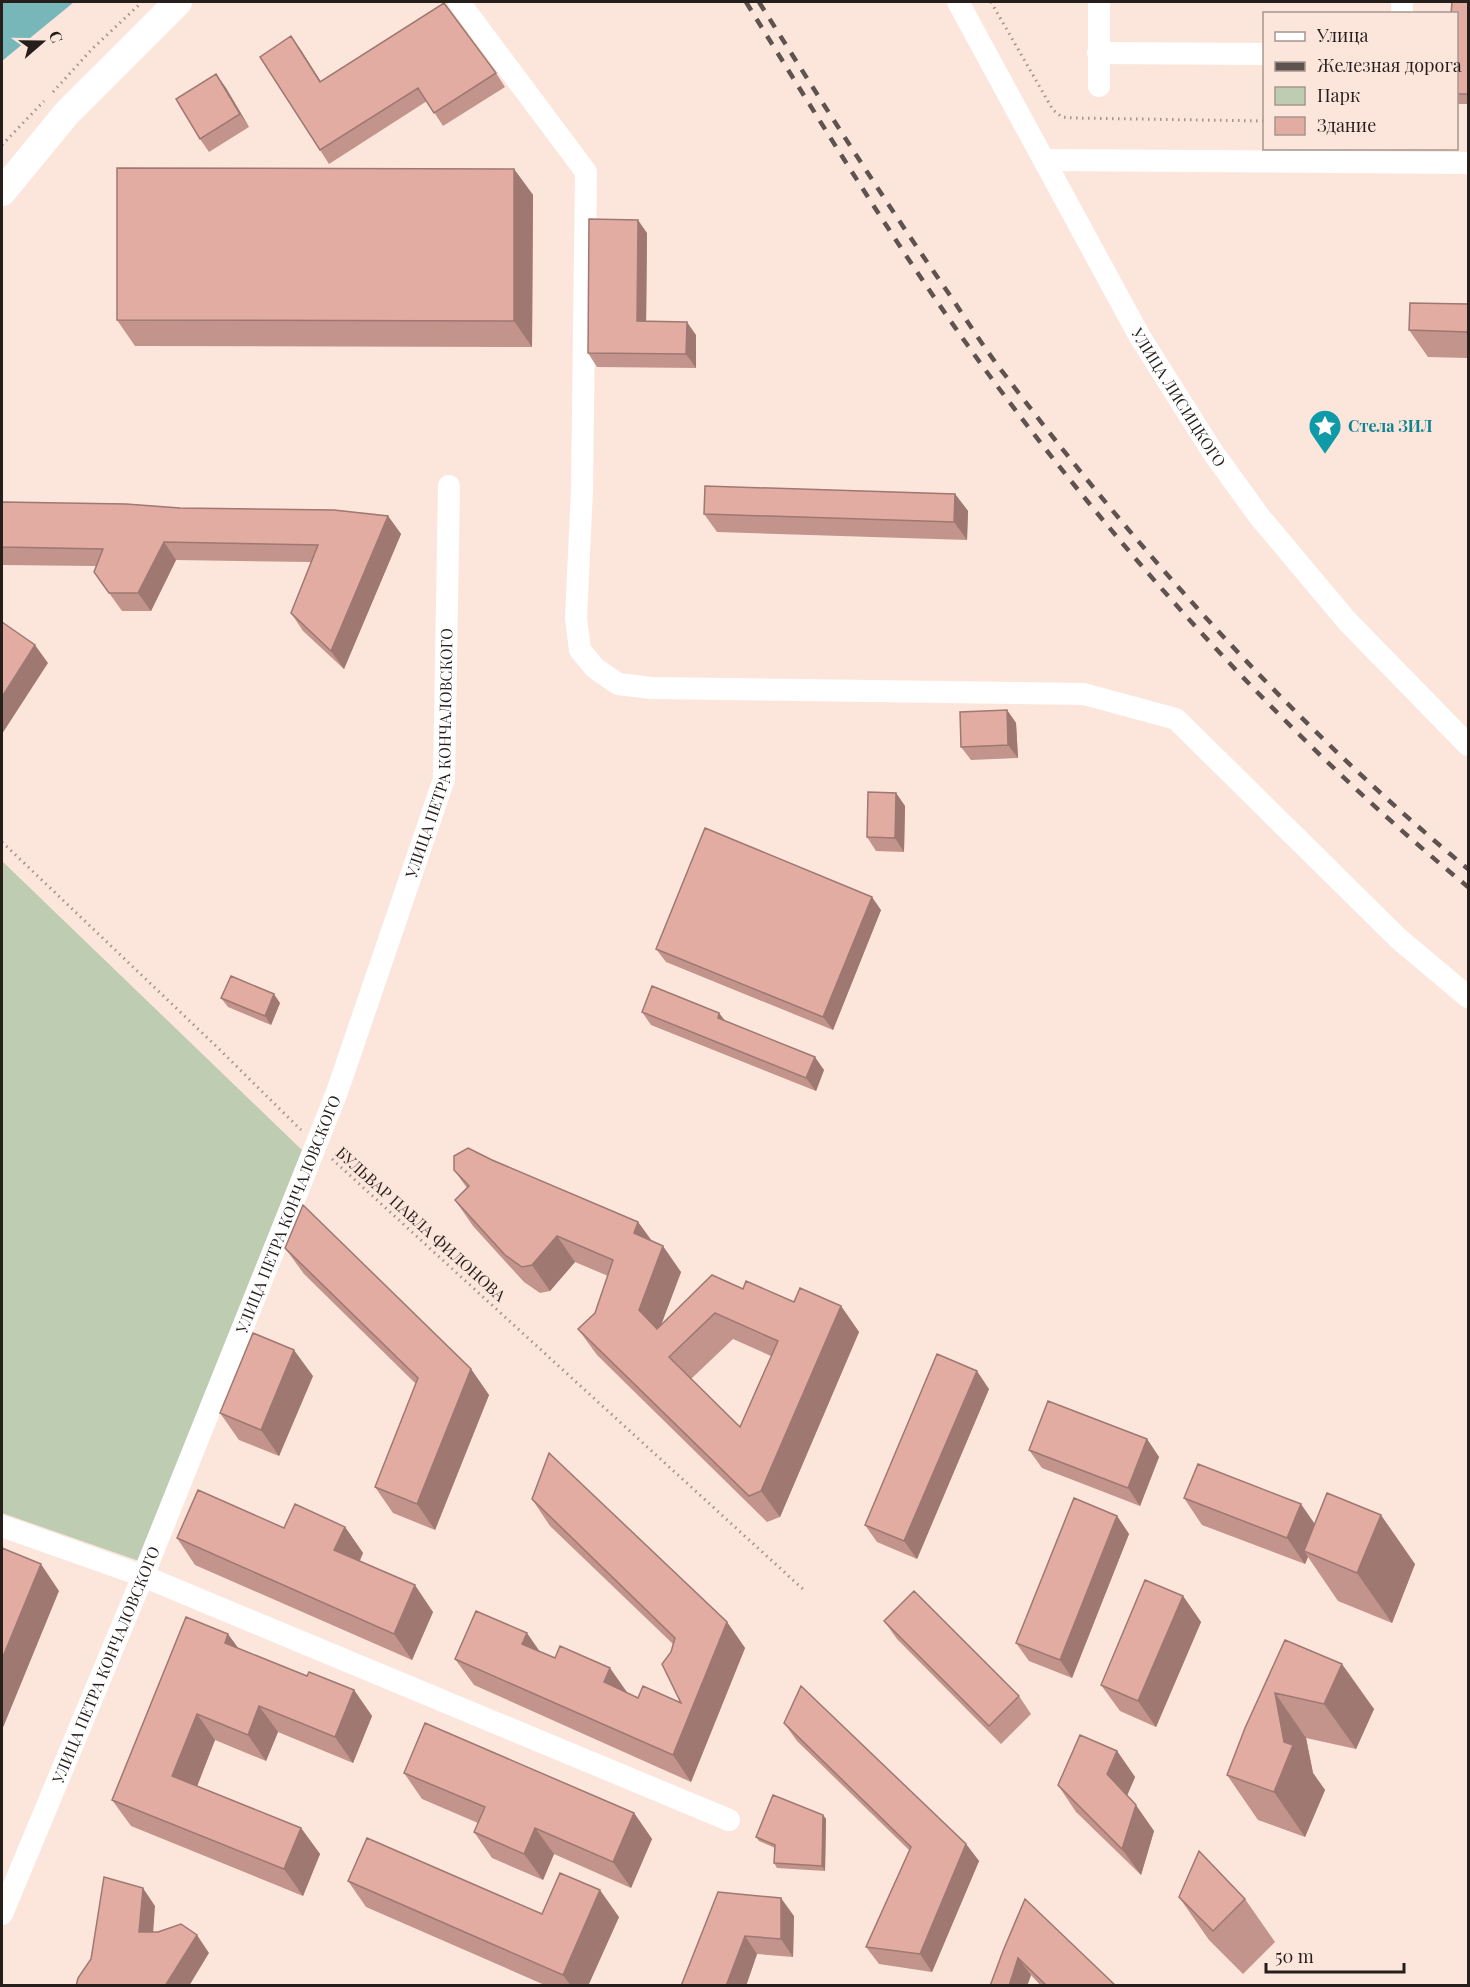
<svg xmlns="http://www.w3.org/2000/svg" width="1470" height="1987" viewBox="0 0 1470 1987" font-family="'Playfair Display',serif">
  <rect width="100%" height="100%" fill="#fce6dc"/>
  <!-- green -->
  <path fill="#becdb1" d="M2 861 302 1150 139 1561 2 1513Z"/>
  <!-- water -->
  <path fill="#77b6b9" d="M2 2H74L2 61Z"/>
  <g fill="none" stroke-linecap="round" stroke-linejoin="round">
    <!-- path -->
    <path stroke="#a3938c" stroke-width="3" stroke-dasharray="1.5 4.5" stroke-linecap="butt" d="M991 2 1053 110 1062 117 1073 118 1264 121
      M53 92 92 49 142 2
      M2 145 44 101
      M2 842 217 1047 301 1130
      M332 1159 805 1591"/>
    <!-- minor -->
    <g stroke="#fff" stroke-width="22">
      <path d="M459 2 586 172 582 489 576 618 580 650 595 668 618 684 652 688 1084 694 1176 719 1399 939 1468 997"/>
      <path id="s1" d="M958 2 1140 337 1212 451 1259 516 1347 621 1468 745"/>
      <path d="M1402 14V2"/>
      <path d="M1098 53 1264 54"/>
      <path d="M1099 86V2"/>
      <path d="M1046 160 1468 163"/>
      <path d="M2 1526 143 1576 729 1820"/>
      <path id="s2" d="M2 1914 143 1576 316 1145 337 1092 444 779 449 486"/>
    </g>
    <!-- major -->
    <path stroke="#fff" stroke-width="28" d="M2 192 67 113 178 2"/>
    <!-- rail -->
    <path stroke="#5f534f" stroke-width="4.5" stroke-dasharray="10 10" stroke-linecap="butt" d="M746 2C825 129 903 258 992 379 1129 563 1290 741 1468 887
      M759 2C820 99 881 196 947 291 966 319 984 348 1005 375 1141 555 1294 725 1468 869"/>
  </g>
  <!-- wall -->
  <path fill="#c2948b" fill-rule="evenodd" d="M1468 2V104H1456V14Z
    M291 36 321 82 496 73 505 87 443 126 427 101 329 164 320 150Z
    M216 74 226 88 249 127 209 152 200 139Z
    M514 169 533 195 532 347 135 346 117 320Z
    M647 233 646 321 696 335V368L597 367 588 353Z
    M1468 304V358L1428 357 1409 330Z
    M955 494 968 511 967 540 717 532 704 514Z
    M2 502 388 516 401 534 344 669 303 631 291 613 311 562 176 560 151 611H122L94 572 96 566 2 565Z
    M1007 710 1016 723 1018 758 971 760 961 747Z
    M896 793 905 806 904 852 876 851 867 837Z
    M881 910 833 1030 666 962 656 949Z
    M221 998 280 1003 271 1025 228 1007Z
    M642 1012 719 1013 725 1021 824 1070 816 1091 651 1025Z
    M492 1160 638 1222 651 1240 681 1272 661 1325 743 1289 794 1302 841 1306 859 1332 780 1517 767 1522 597 1355 578 1329 595 1313 608 1276 575 1262 550 1291 540 1293 524 1282 473 1226 455 1200 467 1188 454 1170ZM733 1339 771 1356 740 1427 691 1379Z
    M285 1248 471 1369 489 1395 435 1530 393 1513 375 1487 416 1384 304 1274Z
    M313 1376 279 1456 239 1440 220 1413Z
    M989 1389 917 1559 877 1542 865 1525Z
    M1147 1439 1159 1457 1140 1506 1042 1468 1029 1450Z
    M1184 1498 1315 1524 1415 1564 1392 1623 1338 1601 1308 1557 1305 1564 1202 1525Z
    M532 1499 727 1622 745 1648 691 1782 474 1685 455 1659 540 1652 638 1698 681 1703 671 1652 673 1644 550 1526Z
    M1117 1516 1129 1534 1072 1678 1029 1661 1016 1643Z
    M345 1527 363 1553 360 1561 433 1612 412 1660 195 1565 177 1538 284 1528Z
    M1183 1596 1201 1622 1156 1727 1120 1711 1101 1685Z
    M884 1621 1019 1696 1031 1714 1001 1744 897 1639Z
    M1285 1640 1374 1709 1356 1749 1306 1738 1313 1773 1325 1790 1305 1837 1258 1820 1227 1775Z
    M239 1649 307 1676 354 1690 372 1716 353 1763 278 1732 266 1761 215 1740 197 1786 301 1828 320 1854 303 1896 131 1826 112 1800Z
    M784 1723 966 1844 979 1861 932 1972 879 1964 866 1947 910 1851 797 1741Z
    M1117 1751 1135 1777 1127 1796 1154 1831 1141 1875 1076 1812 1058 1785Z
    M404 1773 634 1813 652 1839 631 1888 554 1854 543 1880 492 1858 474 1832 478 1823 422 1799Z
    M823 1815 826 1819 825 1871 777 1868 774 1863 775 1848 759 1841 756 1837Z
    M348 1881 542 1914 619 1917 588 1986H547L366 1907Z
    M718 1892 794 1916 793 1957 757 1954 746 1986H681Z
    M1179 1897 1245 1899 1275 1942 1243 1974 1209 1940Z
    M1003 1951 1116 1986H1041L1031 1975 1027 1986H990Z"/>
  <!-- shaded-wall -->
  <path fill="#9e7871" d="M291 36 301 50 330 96 320 82Z
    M216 74 226 88 249 127 240 114Z
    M514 169 533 195 532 347 514 321Z
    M638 220 647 233 646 334 637 321Z
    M687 322 696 335V368L686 354Z
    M955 494 968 511 967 540 954 522Z
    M388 516 401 534 344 669 331 651Z
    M164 542 176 560 151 611 138 593Z
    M35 645 48 663 2 734V697Z
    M1007 710 1016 723 1018 758 1008 745Z
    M896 793 905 806 904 852 895 838Z
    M872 897 881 910 833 1030 823 1017Z
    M274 994 280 1003 271 1025 265 1016Z
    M719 1013 729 1026 718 1018Z
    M815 1057 824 1070 816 1091 806 1078Z
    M638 1222 657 1248 634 1233Z
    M557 1236 575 1262 550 1291 532 1265Z
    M663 1246 681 1272 657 1336 639 1310Z
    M841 1306 859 1332 780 1517 761 1491Z
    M294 1350 313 1376 279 1456 261 1430Z
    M471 1369 489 1395 435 1530 417 1504Z
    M977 1371 989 1389 917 1559 904 1541Z
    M1147 1439 1159 1457 1140 1506 1128 1488Z
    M1301 1504 1319 1530 1304 1551 1308 1557 1305 1564 1287 1538Z
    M1381 1515 1415 1564 1392 1623 1357 1573Z
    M1117 1516 1129 1534 1072 1678 1060 1660Z
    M345 1527 363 1553 352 1576 334 1550Z
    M41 1564 59 1591 2 1730V1659Z
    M415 1585 433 1612 412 1660 394 1634Z
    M1183 1596 1201 1622 1156 1727 1138 1701Z
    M727 1622 745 1648 691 1782 673 1755Z
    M527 1633 545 1659 522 1644Z
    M228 1634 247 1660 225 1643Z
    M1342 1664 1374 1709 1356 1749 1324 1704Z
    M610 1668 629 1695 604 1682Z
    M354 1690 372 1716 353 1763 335 1737Z
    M1275 1693 1306 1738 1313 1773 1325 1790 1305 1837 1274 1792 1284 1742Z
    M259 1706 278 1732 266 1761 248 1735Z
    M197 1714 215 1740 191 1802 172 1776Z
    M1117 1751 1135 1777 1125 1800 1107 1774Z
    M1136 1805 1154 1831 1141 1875 1122 1849Z
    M634 1813 652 1839 631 1888 613 1862Z
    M823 1815 826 1819 825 1871 822 1866Z
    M301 1828 320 1854 303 1896 284 1869Z
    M535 1828 554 1854 543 1880 524 1854Z
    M966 1844 979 1861 932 1972 920 1954Z
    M143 1888 155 1906 152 1949 139 1932Z
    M600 1890 619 1917 588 1986H571L563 1975Z
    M781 1898 794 1916 793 1957 781 1939Z
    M197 1935 209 1953 189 1986H165Z
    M745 1936 757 1954 746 1986H726Z
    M1018 1958 1031 1975 1027 1986H1009Z"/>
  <!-- building -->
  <path fill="#e2aca2" stroke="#9e7871" stroke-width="1.5" fill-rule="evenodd" d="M1452 2H1468V94H1456V14H1451Z
    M444 3 496 73 434 113 418 88 320 150 260 57 291 36 320 82Z
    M216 74 240 114 200 139 176 99Z
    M117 168 514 169V321L117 320Z
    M589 219 638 220 637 321 687 322 686 354 588 353Z
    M1410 303 1468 304V332L1409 330Z
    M705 486 955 494 954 522 704 514Z
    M2 502 126 504 180 508 334 510 388 516 331 651 291 613 318 545 164 542 138 593H109L94 572 103 549 2 547Z
    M2 622 35 645 2 697Z
    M1007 710 1008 745 961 747 960 712Z
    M868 792 896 793 895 838 867 837Z
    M705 828 872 897 823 1017 656 949Z
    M231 976 274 994 265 1016 221 998Z
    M652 986 719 1013 718 1018 815 1057 806 1078 642 1012Z
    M468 1148 492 1160 638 1222 634 1233 663 1246 639 1310 657 1329 712 1275 743 1289 746 1281 794 1302 800 1288 841 1306 761 1491 749 1496 578 1329 595 1313 613 1260 557 1236 532 1265 522 1267 505 1255 455 1200 469 1186 454 1170V1156ZM715 1313 778 1341 740 1427 669 1357Z
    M303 1205 471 1369 417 1504 375 1487 418 1378 285 1248Z
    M253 1333 294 1350 261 1430 220 1413Z
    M937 1354 977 1371 904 1541 865 1525Z
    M1048 1401 1147 1439 1128 1488 1029 1450Z
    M549 1453 727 1622 673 1755 455 1659 476 1611 527 1633 522 1644 555 1658 560 1646 610 1668 604 1682 638 1698 643 1686 681 1703 662 1664 671 1652 675 1638 532 1499Z
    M1198 1464 1301 1504 1287 1538 1184 1498Z
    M198 1490 284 1528 295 1504 345 1527 334 1550 415 1585 394 1634 177 1538Z
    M1327 1493 1381 1515 1357 1573 1304 1551Z
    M1074 1498 1117 1516 1060 1660 1016 1643Z
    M2 1548 41 1564 2 1659Z
    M1145 1580 1183 1596 1138 1701 1101 1685Z
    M914 1591 1019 1696 989 1726 884 1621Z
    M186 1617 228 1634 225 1643 307 1676 309 1672 354 1690 335 1737 259 1706 248 1735 197 1714 172 1776 301 1828 284 1869 112 1800Z
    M1285 1640 1342 1664 1324 1704 1275 1693 1284 1742 1293 1745 1274 1792 1227 1775 1245 1728Z
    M801 1686 966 1844 920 1954 866 1947 911 1847 784 1723Z
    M425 1723 634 1813 613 1862 535 1828 524 1854 474 1832 485 1807 404 1773Z
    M1080 1735 1117 1751 1107 1774 1136 1805 1122 1849 1058 1785Z
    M773 1795 823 1815 822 1866 774 1863 775 1845 756 1837Z
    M367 1838 542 1914 560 1873 600 1890 563 1975 348 1881Z
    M1199 1851 1245 1899 1213 1931 1179 1897Z
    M104 1877 143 1888 139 1932H158L181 1924 197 1935 165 1986H76L78 1978 91 1959Z
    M718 1892 781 1898V1939L745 1936 726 1986H681Z
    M1025 1899 1116 1986H1047L1018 1958 1009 1986H990L1003 1951Z"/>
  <!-- icons -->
  <defs>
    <g id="sight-pin" transform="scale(1.725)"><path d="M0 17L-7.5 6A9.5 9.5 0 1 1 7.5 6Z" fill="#0f9aa8" stroke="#fce6dc"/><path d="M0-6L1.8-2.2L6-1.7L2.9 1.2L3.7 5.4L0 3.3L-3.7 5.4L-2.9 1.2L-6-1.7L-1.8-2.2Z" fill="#fff"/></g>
  </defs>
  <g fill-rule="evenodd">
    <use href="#sight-pin" x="1325" y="426"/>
  </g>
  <g text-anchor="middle" stroke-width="5" stroke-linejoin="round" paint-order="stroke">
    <!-- street labels -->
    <g font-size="16" fill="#261e1b" stroke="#fce6dc">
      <text dy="6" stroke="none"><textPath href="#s1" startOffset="453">УЛИЦА ЛИСИЦКОГО</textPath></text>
      <text dy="6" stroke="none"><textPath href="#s2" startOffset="1242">УЛИЦА ПЕТРА КОНЧАЛОВСКОГО</textPath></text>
      <text dy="6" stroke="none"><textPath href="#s2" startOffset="756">УЛИЦА ПЕТРА КОНЧАЛОВСКОГО</textPath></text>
      <text transform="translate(421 1224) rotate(42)" y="6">БУЛЬВАР ПАВЛА ФИЛОНОВА</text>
      <text dy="6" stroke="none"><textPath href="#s2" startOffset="270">УЛИЦА ПЕТРА КОНЧАЛОВСКОГО</textPath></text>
    </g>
    <!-- culture labels -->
    <g font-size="16" font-weight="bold" fill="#0d838f" stroke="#fce6dc" text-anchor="start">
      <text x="1348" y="432">Стела ЗИЛ</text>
    </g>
  </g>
  <!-- border -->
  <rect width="1470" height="1987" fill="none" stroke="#261e1b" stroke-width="6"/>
  <!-- legend -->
  <rect x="1263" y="12" width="195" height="138" fill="#fce6dc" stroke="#a6968f" stroke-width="1.5"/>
  <rect x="1275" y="32" width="30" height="9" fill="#ffffff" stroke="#a6968f" stroke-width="1.5"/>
  <text x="1317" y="42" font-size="18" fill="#261e1b">Улица</text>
  <rect x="1275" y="62" width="30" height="9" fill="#5f534f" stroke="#a6968f" stroke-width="1.5"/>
  <text x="1317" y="72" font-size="18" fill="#261e1b">Железная дорога</text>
  <rect x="1275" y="87" width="30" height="18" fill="#becdb1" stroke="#a6968f" stroke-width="1.5"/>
  <text x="1317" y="102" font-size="18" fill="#261e1b">Парк</text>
  <rect x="1275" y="117" width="30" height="18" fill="#e2aca2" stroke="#a6968f" stroke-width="1.5"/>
  <text x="1317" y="132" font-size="18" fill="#261e1b">Здание</text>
  <!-- north arrow -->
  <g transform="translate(42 42) rotate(70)" stroke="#fce6dc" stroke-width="4.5" paint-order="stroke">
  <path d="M0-4.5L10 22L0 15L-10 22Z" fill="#261e1b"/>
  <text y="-9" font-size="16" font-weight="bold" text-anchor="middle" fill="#261e1b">С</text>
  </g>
  <!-- scale -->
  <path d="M1266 1963v9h138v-9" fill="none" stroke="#261e1b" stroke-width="3"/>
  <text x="1275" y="1963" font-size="18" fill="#261e1b" stroke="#fce6dc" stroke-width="4.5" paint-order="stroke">50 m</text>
</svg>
